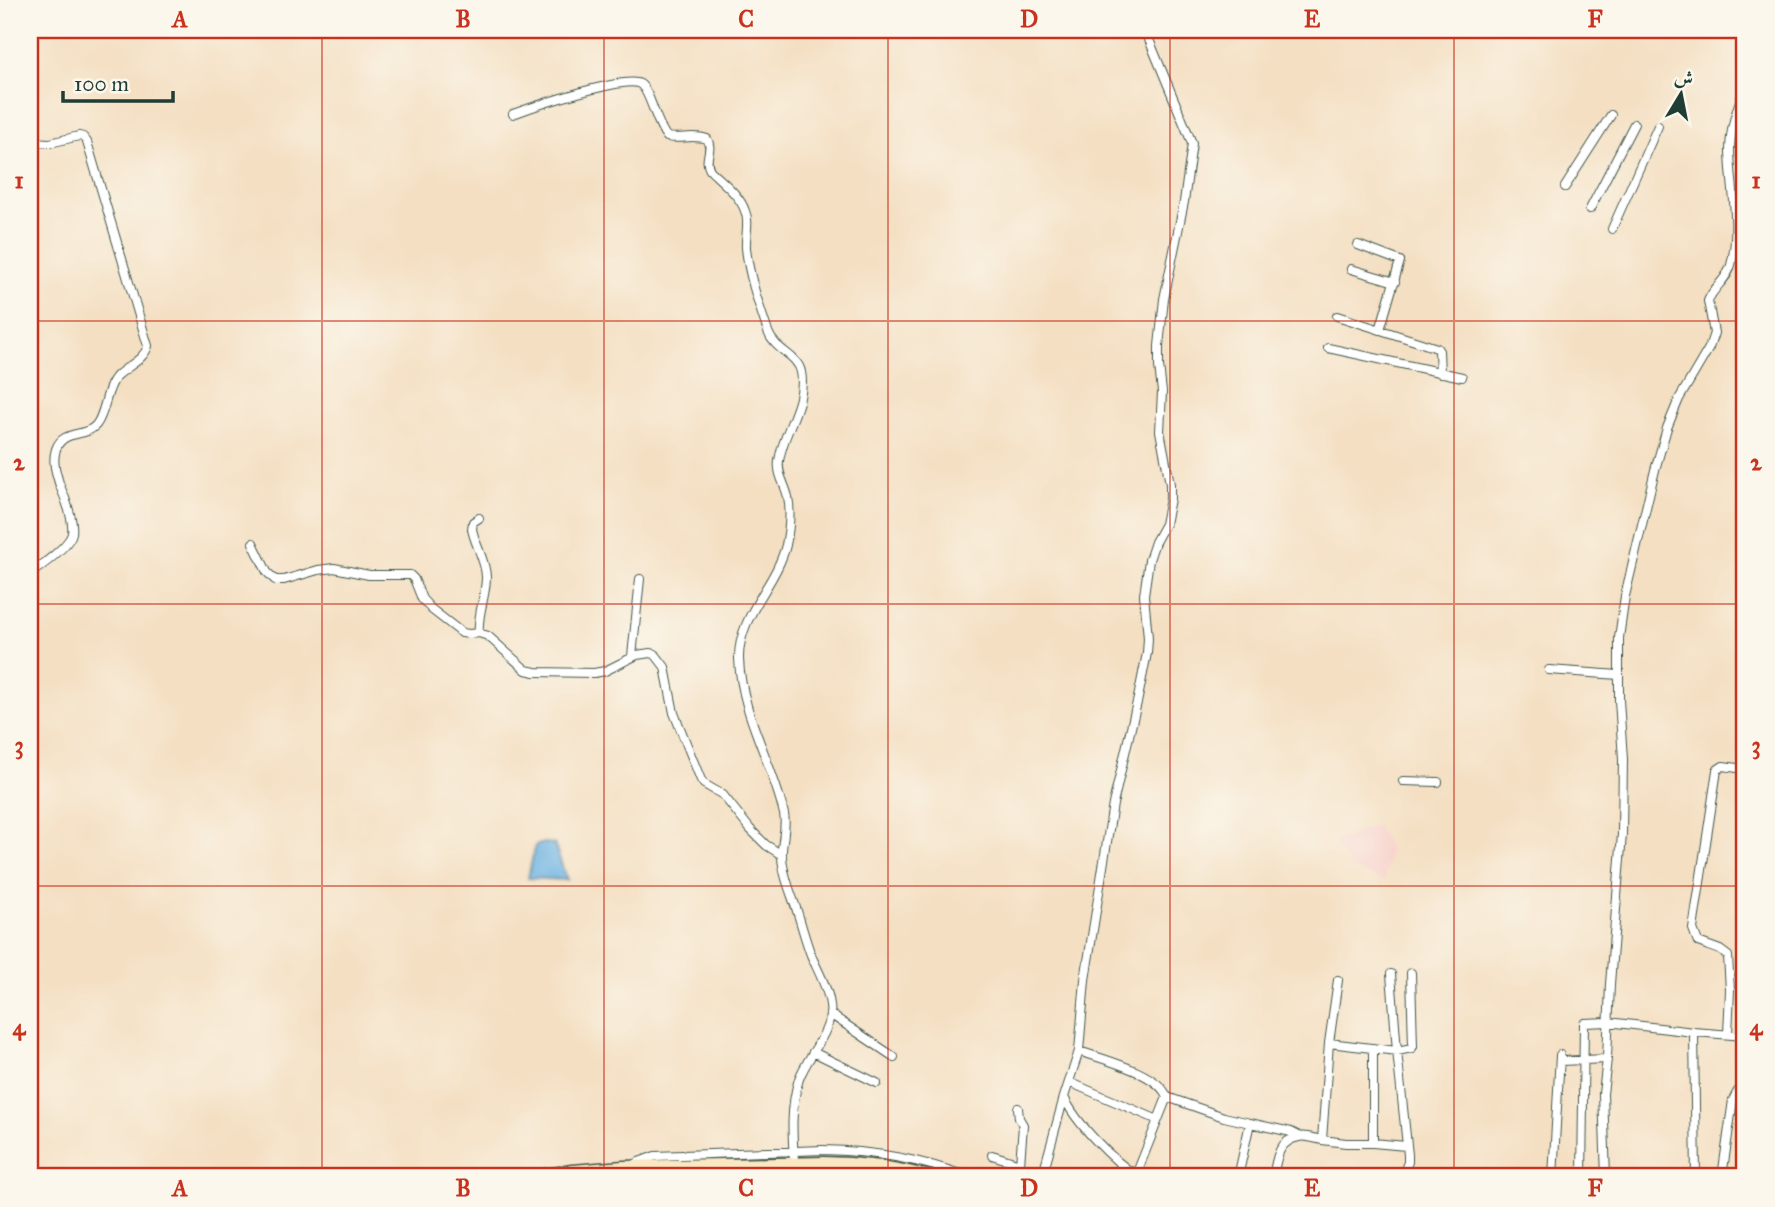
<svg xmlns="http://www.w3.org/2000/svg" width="1775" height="1207" viewBox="0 0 1775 1207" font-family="'IM FELL Great Primer',Amiri,serif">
  <rect width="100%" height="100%" fill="#fbf7ec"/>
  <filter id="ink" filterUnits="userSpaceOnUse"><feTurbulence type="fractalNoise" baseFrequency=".0143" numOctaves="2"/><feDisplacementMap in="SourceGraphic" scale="14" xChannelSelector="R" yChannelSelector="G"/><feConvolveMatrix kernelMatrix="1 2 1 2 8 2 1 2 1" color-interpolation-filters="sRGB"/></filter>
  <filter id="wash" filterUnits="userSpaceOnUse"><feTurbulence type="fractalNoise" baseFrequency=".00686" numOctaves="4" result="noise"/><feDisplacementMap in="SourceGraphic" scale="28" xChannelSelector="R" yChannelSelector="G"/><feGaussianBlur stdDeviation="1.57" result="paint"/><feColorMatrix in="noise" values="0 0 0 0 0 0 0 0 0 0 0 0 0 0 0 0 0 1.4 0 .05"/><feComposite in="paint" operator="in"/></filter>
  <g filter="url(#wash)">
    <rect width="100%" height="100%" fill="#f4dfc2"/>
    <!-- built -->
    <path fill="#f7d0ca" d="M1376 825 1390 851 1384 881 1353 869 1333 842Z"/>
    <!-- water -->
    <path fill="#6bb1e2" stroke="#45778b" stroke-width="2" d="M544 843 554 844 567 880 528 878 535 846Z"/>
  </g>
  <g filter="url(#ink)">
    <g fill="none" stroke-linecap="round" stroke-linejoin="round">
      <!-- street casing -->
      <g stroke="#3f5549" stroke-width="10">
        <path id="street" d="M513 114C532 107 625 75 640 84 650 90 656 125 667 137 680 140 693 134 707 139 714 150 703 158 710 170 722 182 740 195 745 211 750 222 745 236 746 248 749 277 759 305 768 332 775 351 798 355 801 372 807 403 783 431 779 461 777 474 785 484 788 497 791 511 789 530 786 545 776 585 738 616 739 659 741 714 772 761 784 814 787 828 781 842 782 857 783 876 792 895 798 914 802 927 806 942 811 955 818 971 828 988 830 1005 834 1030 807 1056 799 1079 789 1110 793 1143 795 1175
          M30 142 50 143 79 136 83 137 87 142 148 346C144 360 127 366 117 376 105 389 106 413 96 425 85 438 63 429 56 449 52 462 56 473 60 486 65 497 74 521 72 533 70 545 40 567 30 574
          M1565 187 1611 115
          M1590 209 1634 124
          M1612 229 1658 126
          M1358 245 1400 261 1380 330
          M1351 269 1395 282
          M1337 316 1437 348 1439 351 1440 373
          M1328 348 1462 377
          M479 518 473 522 472 529C475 545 486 561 486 577 486 597 477 614 479 633
          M253 543 267 572 275 580H284L318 570 334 568 369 575H410L414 579 422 599 431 609 462 633 469 634 479 633 488 636 526 670 535 672 594 673 605 671 637 655 650 653 655 654 665 667 674 713 701 780 704 784 723 795 750 829 766 845 782 855
          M632 656 640 579
          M1549 670 1619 675
          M1403 781 1438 782
          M1391 974 1397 1051 1408 1155V1162L1402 1177
          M1338 980 1329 1043 1397 1051 1412 1048 1413 1046 1411 973
          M830 1014 894 1057
          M1694 1032 1745 1036
          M1728 1034 1730 990 1728 956 1720 950 1698 942 1693 929 1717 770 1723 766 1745 769
          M1373 1048V1143L1406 1146
          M1079 1051C1102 1059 1159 1073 1167 1097L1224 1117 1250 1123 1238 1177
          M813 1052 877 1083
          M1560 1061 1607 1059
          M1069 1082 1158 1120
          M1018 1108 1019 1118 1023 1125 1019 1177
          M1250 1123 1291 1132 1299 1136
          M1322 1140 1346 1143H1373
          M992 1155 1020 1164
          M1136 1175 1167 1097
          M650 1177 639 1172 632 1166 639 1162 655 1156 823 1150C873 1151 921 1159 968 1177
          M714 1177 824 1174 879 1177
          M1042 1177 1064 1097
          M1135 1177 1136 1175C1113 1161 1075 1122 1064 1097L1079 1051 1085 980 1113 804 1138 698 1147 653 1148 638 1144 595 1149 560 1155 542 1165 524 1170 499V484L1160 431 1162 392 1159 366V346L1164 299 1184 202 1192 143 1145 30
          M1273 1177C1277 1159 1277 1141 1299 1137 1305 1135 1315 1139 1322 1140L1329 1043
          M1553 1177 1560 1055
          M1582 1177 1584 1023 1608 1022 1694 1032 1696 1177
          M1606 1177 1603 1094 1607 1059 1610 984 1622 834 1623 759 1619 700V638L1625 596 1655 470 1667 428 1679 399 1709 348 1714 333 1708 301C1713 287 1728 279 1731 265 1741 228 1731 189 1730 152 1730 130 1736 109 1745 89
          M1722 1177 1733 1100 1738 1091 1745 1088
          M1744 1177 1745 1166"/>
      </g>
      <!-- secondary casing -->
      <g stroke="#3f5549" stroke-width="15">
        <path id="secondary" d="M534 1177 572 1171 623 1167 824 1163C860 1163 895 1168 930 1177
          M965 1177V1176"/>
      </g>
      <!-- street -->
      <use href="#street" stroke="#fff" stroke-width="8"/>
      <!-- secondary -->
      <use href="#secondary" stroke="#fae7c3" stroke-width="12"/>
    </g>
  </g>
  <!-- grid -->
  <path fill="none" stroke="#c8321e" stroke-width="2" stroke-opacity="0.55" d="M322 30V1177M604 30V1177M888 30V1177M1170 30V1177M1454 30V1177M30 321H1745M30 604H1745M30 886H1745"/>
  <!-- margin -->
  <rect width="1775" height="1207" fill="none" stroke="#fbf7ec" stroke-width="77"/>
  <!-- north arrow -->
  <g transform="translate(1681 94) rotate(10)" stroke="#fbf7ec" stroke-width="5" paint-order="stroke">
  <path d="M0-5L12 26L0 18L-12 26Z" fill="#1f3d34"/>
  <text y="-10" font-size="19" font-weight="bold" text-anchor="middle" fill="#1f3d34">ش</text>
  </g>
  <!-- scale -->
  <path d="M63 91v10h110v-10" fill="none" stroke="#1f3d34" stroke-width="3.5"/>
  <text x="74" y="91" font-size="21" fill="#1f3d34" stroke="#fbf7ec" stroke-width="5" paint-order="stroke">100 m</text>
  <rect x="38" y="38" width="1698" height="1130" fill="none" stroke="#c8321e" stroke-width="2.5"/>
  <g font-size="23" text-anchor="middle" font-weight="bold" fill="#c8321e">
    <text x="180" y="27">A</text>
    <text x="463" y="27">B</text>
    <text x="746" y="27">C</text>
    <text x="1029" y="27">D</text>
    <text x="1312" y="27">E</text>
    <text x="1595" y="27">F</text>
    <text x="19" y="188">1</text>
    <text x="1756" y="188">1</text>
    <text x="19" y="470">2</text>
    <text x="1756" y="470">2</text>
    <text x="19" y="753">3</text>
    <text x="1756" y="753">3</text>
    <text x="19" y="1035">4</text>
    <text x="1756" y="1035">4</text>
    <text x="180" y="1196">A</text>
    <text x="463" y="1196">B</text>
    <text x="746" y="1196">C</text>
    <text x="1029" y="1196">D</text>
    <text x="1312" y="1196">E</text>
    <text x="1595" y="1196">F</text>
  </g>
</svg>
